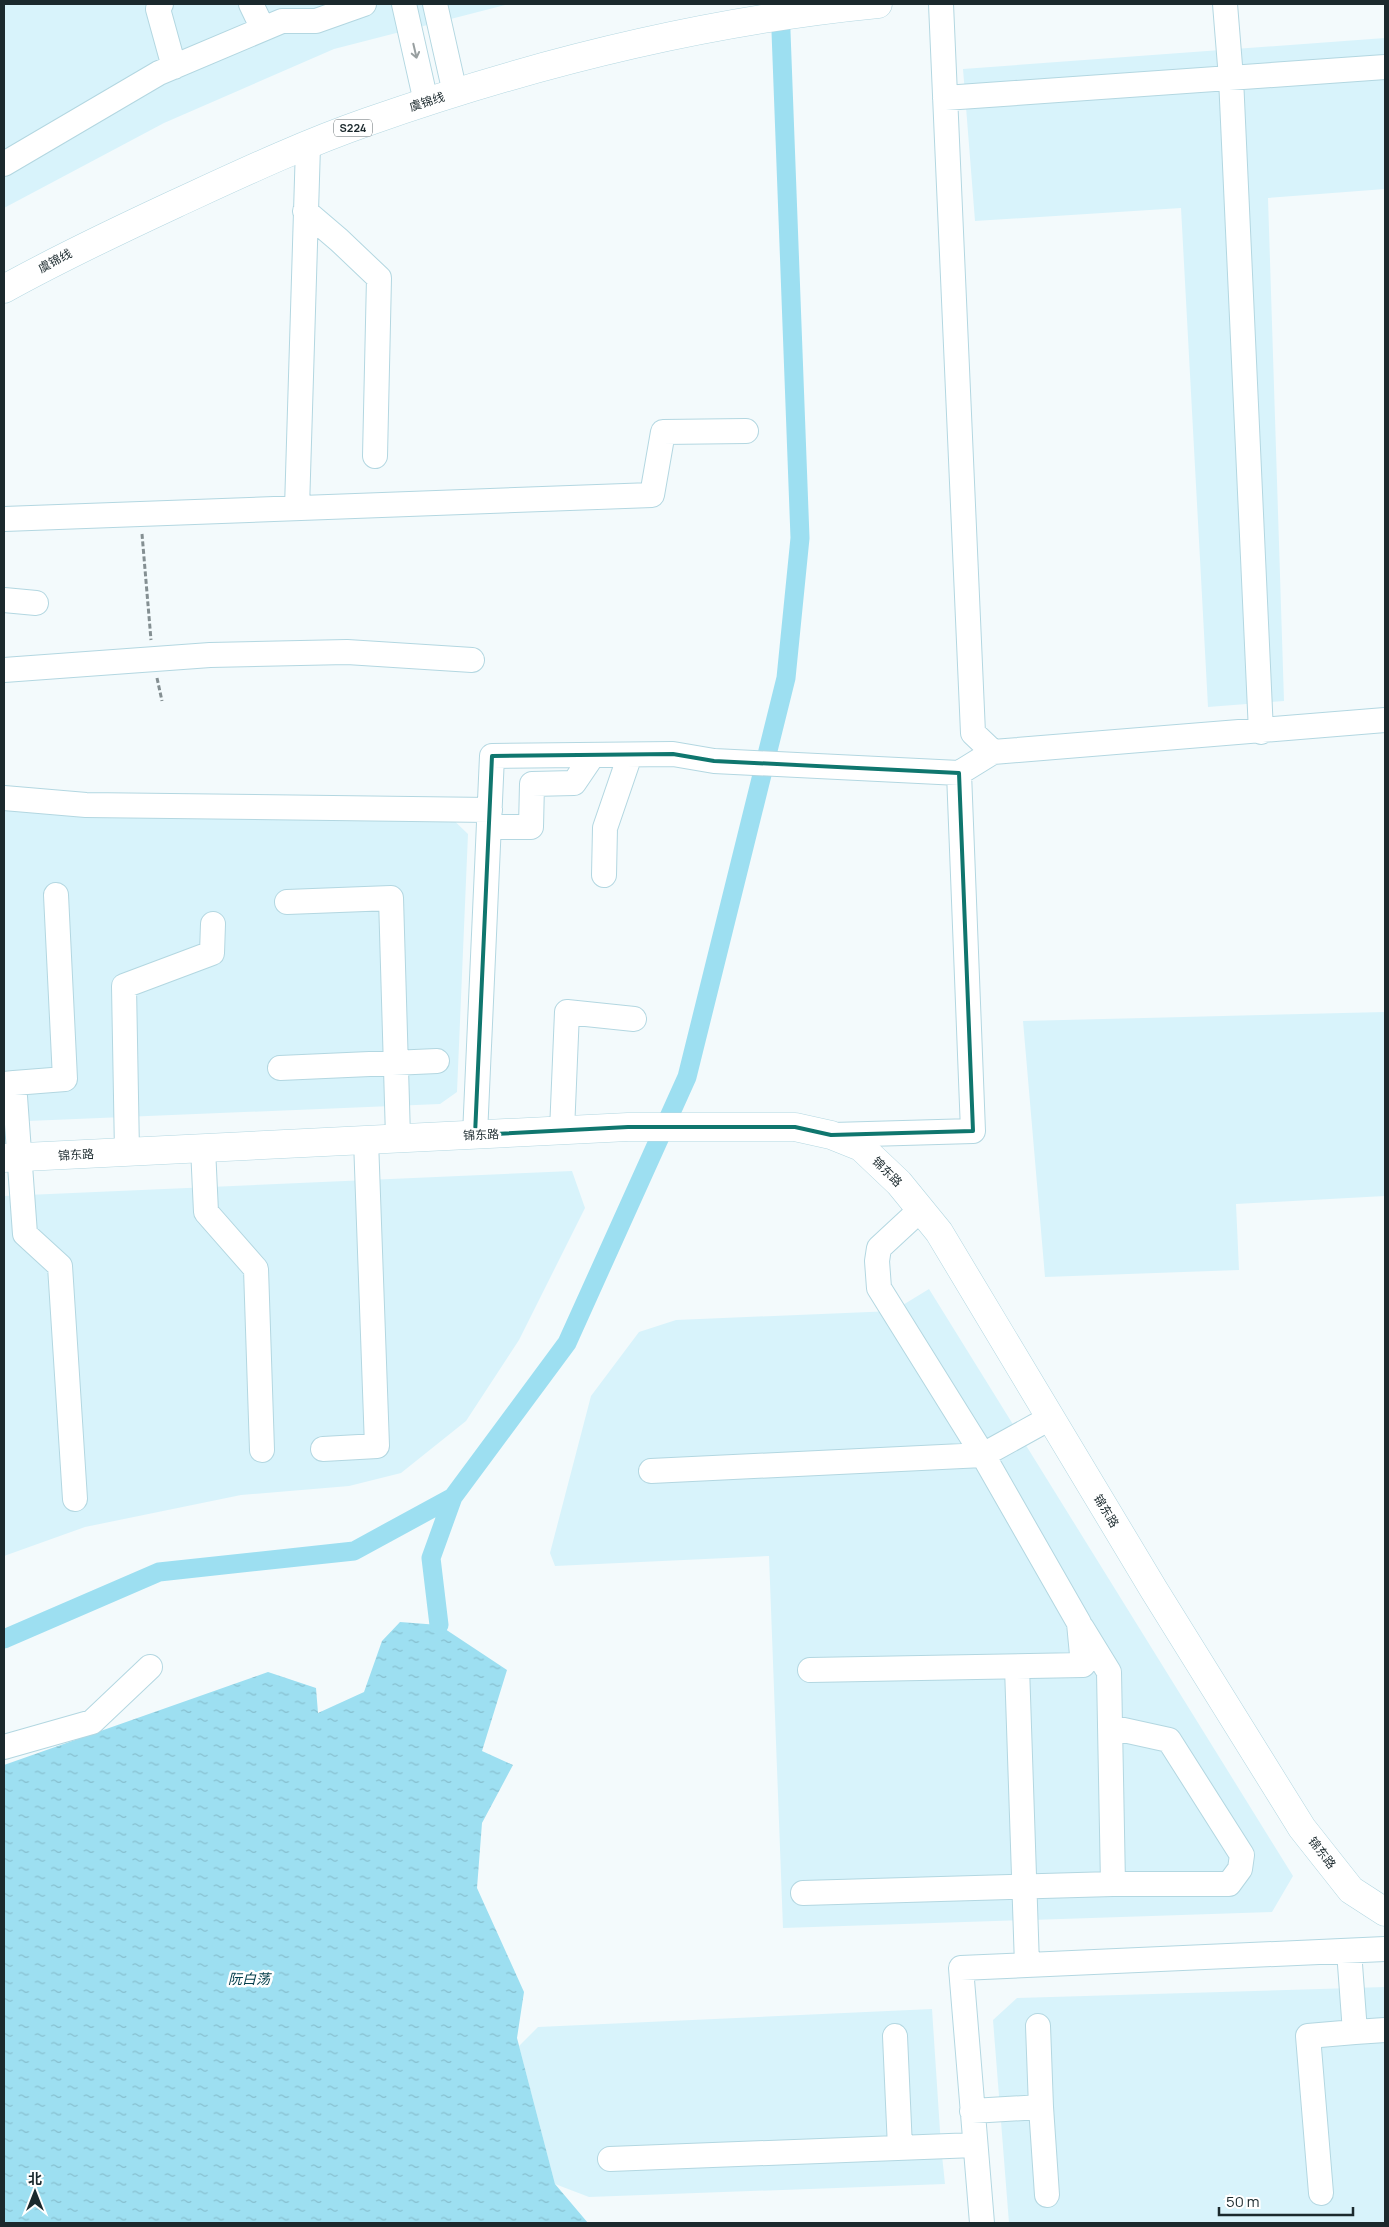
<svg xmlns="http://www.w3.org/2000/svg" width="1389" height="2227" viewBox="0 0 1389 2227" font-family="Manrope,'Noto Sans SC',sans-serif">
  <defs>
    <pattern id="water-ripples" width="26" height="14" patternUnits="userSpaceOnUse" patternTransform="scale(1.25)"><rect width="26" height="14" fill="#9ddff1"/><path d="M2 4q2-2 4 0t4 0M15 11q2-2 4 0t4 0" fill="none" stroke="#87bfcf"/></pattern>
  </defs>
  <rect width="100%" height="100%" fill="#f3fafc"/>
  <!-- built -->
  <path fill="#d8f3fb" d="M4 4H509L334 49 164 123 4 208Z
    M1385 38V189L1268 198 1284 701 1208 707 1181 208 975 221 963 69Z
    M4 810H443L468 834 457 1092 440 1104 4 1122Z
    M1385 1012V1196L1236 1204 1239 1270 1045 1277 1023 1021Z
    M572 1171 585 1208 519 1340 466 1421 401 1473 349 1486 241 1495 85 1527 4 1556V1196Z
    M929 1289 1293 1876 1272 1912 783 1928 769 1556 555 1566 550 1553 591 1396 639 1332 676 1320 893 1311Z
    M1385 1987V2223H1009L993 2020 1017 1998Z
    M932 2009 941 2146 945 2184 589 2197 555 2184 519 2046 538 2027Z"/>
  <!-- water -->
  <path fill="url(#water-ripples)" d="M400 1622 439 1625 507 1670 482 1751 513 1765 482 1823 477 1888 524 1992 517 2038 555 2184 588 2223H4V1765L268 1672 316 1688 318 1713 364 1692 382 1641Z"/>
  <g fill="none" stroke-linecap="round" stroke-linejoin="round">
    <!-- canal -->
    <path stroke="#9ddff1" stroke-width="19" d="M439 1625 431 1558 453 1497
      M4 1639 159 1572 354 1551 453 1497 567 1343 687 1077 786 678 800 538 780 5"/>
    <!-- minor casing -->
    <g stroke="#b3d7e1" stroke-width="26">
      <path id="minor" d="M161 4 158 9 174 67
        M251 4 263 29
        M404 4 426 102
        M435 4 455 93
        M941 4 973 733 993 752 1385 720
        M1225 4 1231 78 1261 732
        M945 98 1385 67
        M4 164 159 73 282 21H316L364 4
        M305 211 339 240 379 278 375 456
        M297 508 308 146
        M4 519 652 495 663 432 746 431
        M4 600 36 603
        M4 670 210 655 347 652 472 660
        M4 798 86 805 490 810
        M489 827H531L532 784 574 783 593 755
        M604 875 605 828 630 755
        M287 902 391 898 398 1137
        M280 1068 437 1061
        M14 1083 65 1079 56 895
        M4 1084 14 1083 25 1234 60 1266 75 1499
        M562 1131 567 1012 634 1019
        M475 1135 492 756 673 754 714 761 959 773
        M833 1135 973 1131 959 773 993 752
        M203 1148 206 1212 256 1269 262 1450
        M127 1152 124 986 212 953 213 924
        M323 1449 377 1446 366 1140
        M651 1471 983 1455 1050 1418
        M1017 1667 1027 1965
        M810 1670 1083 1665 1079 1623 983 1455 879 1288 877 1261 879 1248 920 1210
        M1110 1727 1169 1740 1242 1855 1240 1869 1229 1884H1113
        M4 1747 92 1722 150 1667
        M803 1893 1113 1884 1109 1672 1082 1628
        M1038 2026 1041 2107
        M1355 2032 1385 2030
        M895 2036 900 2148
        M972 2111 1041 2107 1047 2195
        M610 2159 975 2145
        M1321 2193 1308 2036 1355 2032 1349 1951
        M982 2223 961 1968 1385 1949"/>
    </g>
    <!-- major casing -->
    <g stroke="#b3d7e1" stroke-width="29">
      <path id="major" d="M4 289C60 258 117 231 175 204 238 175 301 145 367 122 532 64 704 21 878 4
        M4 1158 628 1127H795L831 1135 861 1147 899 1183 939 1232 1154 1590 1302 1828 1351 1890 1385 1912"/>
    </g>
    <!-- path -->
    <path stroke="#848f92" stroke-width="3" stroke-dasharray="5 2.5" stroke-linecap="butt" d="M142 534 151 640
      M157 678 162 701"/>
    <!-- minor -->
    <use href="#minor" stroke="#fff" stroke-width="24"/>
    <!-- major -->
    <use href="#major" stroke="#fff" stroke-width="28"/>
  </g>
  <!-- one-way arrows -->
  <defs><path id="oneway-shaft" d="M-6 0H5M1.5-3L5.5 0L1.5 3" fill="none" stroke-width="1.6" stroke-linecap="round" stroke-linejoin="round" transform="scale(1.25)"/></defs>
  <use stroke="#989fa0" href="#oneway-shaft" transform="translate(415 51) rotate(77)"/>
  <!-- marked area -->
  <path fill="none" stroke="#0f766e" stroke-width="4" stroke-linejoin="round" d="M673 754 714 761 959 773 973 1131 831 1135 795 1127H628L475 1135 492 756Z"/>
  <g text-anchor="middle" stroke-width="5" stroke-linejoin="round" paint-order="stroke">
    <!-- shield labels -->
    <rect fill="#fff" stroke="#5f696c" stroke-width="1" x="334" y="119.5" width="38" height="17" rx="4"/>
    <g font-size="11" font-weight="bold" fill="#1b292d">
      <text x="353" y="132">S224</text>
    </g>
    <!-- street labels -->
    <g font-size="12" fill="#1b292d" stroke="#fff">
      <text transform="translate(427 102) rotate(-18)" y="4">虞锦线</text>
      <text transform="translate(55 261) rotate(-28)" y="4">虞锦线</text>
      <text transform="translate(481 1135) rotate(-2)" y="4">锦东路</text>
      <text transform="translate(76 1155) rotate(-3)" y="4">锦东路</text>
      <text transform="translate(887 1172) rotate(45)" y="4">锦东路</text>
      <text transform="translate(1106 1511) rotate(59)" y="4">锦东路</text>
      <text transform="translate(1322 1853) rotate(52)" y="4">锦东路</text>
    </g>
    <!-- water labels -->
    <g font-size="14" font-style="italic" fill="#003c49" stroke="#fff">
      <text x="249" y="1984">阮白荡</text>
    </g>
  </g>
  <!-- border -->
  <rect width="1389" height="2227" fill="none" stroke="#1b292d" stroke-width="10"/>
  <!-- north arrow -->
  <g transform="translate(35 2192)" stroke="#ffffff" stroke-width="4" paint-order="stroke">
  <path d="M0-4L9 19L0 12L-9 19Z" fill="#1b292d"/>
  <text y="-8" font-size="14" font-weight="bold" text-anchor="middle" fill="#1b292d">北</text>
  </g>
  <!-- scale -->
  <path d="M1219 2207v8h134v-8" fill="none" stroke="#1b292d" stroke-width="2.5"/>
  <text x="1226" y="2207" font-size="15" fill="#1b292d" stroke="#ffffff" stroke-width="4" paint-order="stroke">50 m</text>
</svg>
